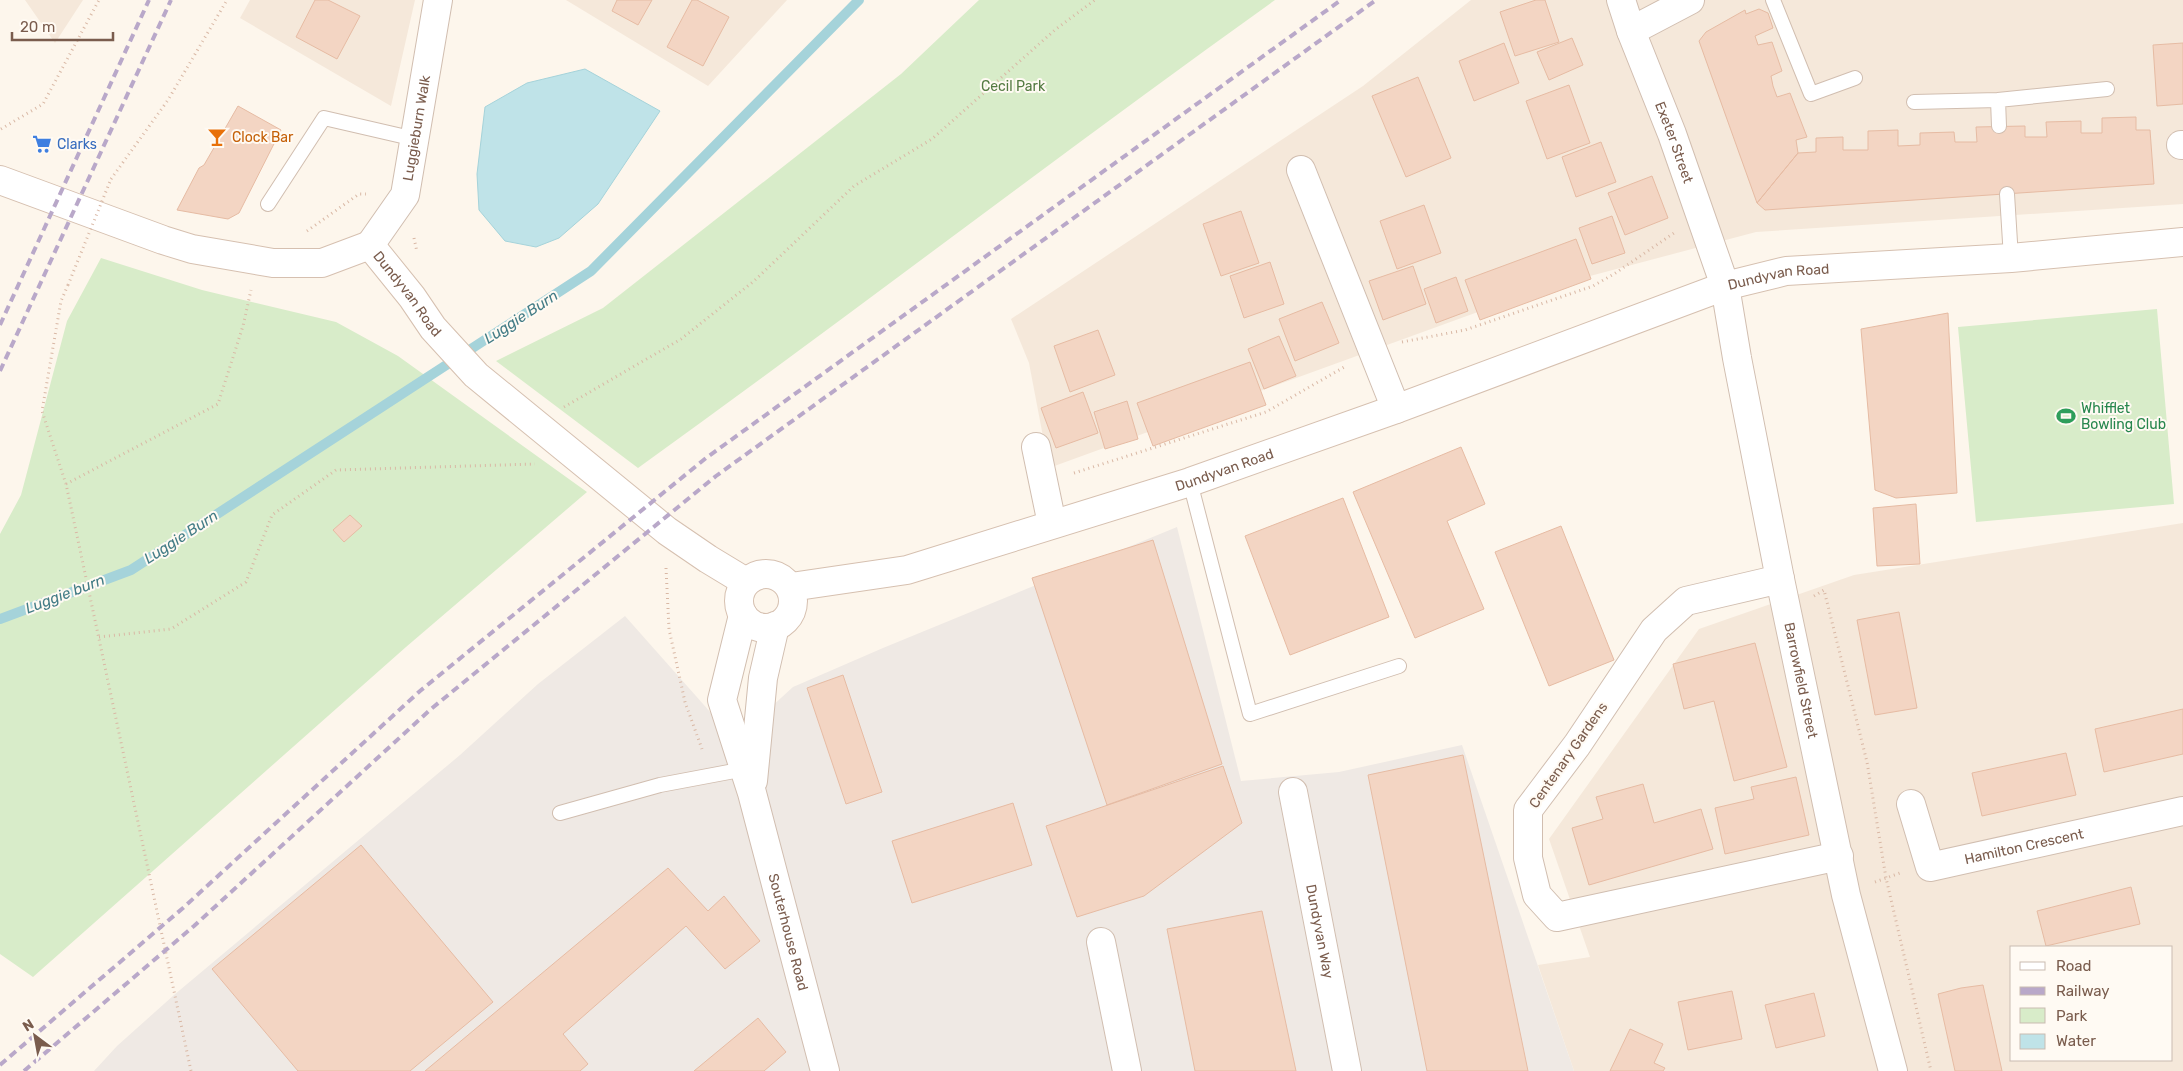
<svg xmlns="http://www.w3.org/2000/svg" width="2183" height="1071" viewBox="0 0 2183 1071" font-family="Rubik,sans-serif">
  <rect width="100%" height="100%" fill="#fdf6ec"/>
  <!-- residential -->
  <path fill="#f5e8da" fill-rule="evenodd" d="M25 0H83L55 43Z
    M250 0H415L391 106 240 18Z
    M566 0H787L708 86Z
    M1471 0H2183V204L1756 232 1541 289 1049 468 1029 363 1011 319 1363 86Z
    M2183 523V1071H1574L1538 965 1590 957 1549 839 1699 629 1854 575ZM2012 947H2172V1060H2012Z"/>
  <!-- industrial -->
  <path fill="#efe9e4" d="M1177 527 1241 781 1339 772 1462 745 1574 1071H94L117 1046 174 995 460 755 538 684 625 616 735 740 793 687 883 648Z"/>
  <!-- green -->
  <path fill="#d8ecc9" d="M979 0H1275C1061 153 852 314 638 468L496 361 603 308 901 74Z
    M101 258 202 290 336 322 398 356 587 492 406 647 33 977 0 954V534L21 495 67 321Z
    M2157 309 2174 504 1976 522 1958 327Z"/>
  <!-- water -->
  <path fill="#bfe3e8" stroke="#a5d3da" d="M585 69 660 111 598 204 559 238 536 247 505 241 479 210 477 174 485 107 527 83Z"/>
  <g fill="none" stroke-linecap="round" stroke-linejoin="round">
    <!-- stream -->
    <path stroke="#a5d3da" stroke-width="10" d="M0 619 131 570 591 271 859 0"/>
  </g>
  <!-- building -->
  <path fill="#f3d5c3" stroke="#e6bba3" d="M315 0H328L360 16 337 59 296 37Z
    M617 0H652L638 25 612 11Z
    M692 0H697L729 17 703 66 667 47Z
    M1536 0H1545L1559 42 1515 56 1500 12Z
    M1759 9 1768 13 1773 28 1755 36 1758 45 1772 42 1782 71 1771 76 1773 86 1777 97 1790 93 1807 137 1796 140 1798 153 1757 203 1699 41 1706 32 1745 10 1746 14Z
    M1572 38 1583 65 1549 80 1537 52Z
    M1504 43 1519 83 1474 101 1459 61Z
    M2183 43V104L2157 106 2153 45Z
    M1418 77 1451 158 1406 177 1372 96Z
    M1569 85 1590 143 1547 159 1526 101Z
    M238 106 281 130 239 213 228 219 177 210 199 168 204 165Z
    M2136 117V130H2150L2154 184 1765 210 1757 203 1798 153 1816 152V138L1843 137V150H1868V131L1898 130V146L1920 145V133L1954 132 1955 142H1977L1976 127 2025 126V137H2047L2046 122 2081 121V133H2102V118Z
    M1601 142 1616 182 1576 197 1562 157Z
    M1652 176 1668 218 1625 235 1608 193Z
    M1424 205 1441 253 1397 269 1380 221Z
    M1241 211 1259 263 1221 276 1203 224Z
    M1612 216 1625 253 1592 264 1579 228Z
    M1576 239 1591 279 1480 320 1465 280Z
    M1270 262 1284 304 1244 318 1230 276Z
    M1413 266 1426 304 1383 320 1369 281Z
    M1456 277 1468 311 1436 323 1424 289Z
    M1322 302 1339 343 1295 361 1279 319Z
    M1948 313 1957 493 1896 498 1875 490 1861 329Z
    M1098 330 1115 375 1070 392 1054 346Z
    M1279 336 1296 376 1264 389 1248 349Z
    M1250 362 1266 405 1153 446 1137 403Z
    M1083 392 1098 433 1056 448 1041 408Z
    M1127 401 1138 439 1105 449 1094 412Z
    M1461 447 1485 504 1447 521 1484 609 1415 638 1353 492Z
    M1343 498 1389 617 1290 655 1245 536Z
    M1916 504 1920 564 1877 566 1873 508Z
    M350 515 362 526 344 542 333 530Z
    M1561 526 1614 660 1549 686 1495 552Z
    M1153 540 1222 764 1107 805 1032 578Z
    M1899 612 1917 708 1875 715 1857 620Z
    M1755 643 1787 767 1734 781 1714 701 1684 709 1673 664Z
    M843 675 882 792 846 804 807 688Z
    M2183 709V754L2104 772 2095 729Z
    M2066 753 2076 795 1982 816 1972 773Z
    M1463 755 1528 1071H1427L1368 775Z
    M1223 766 1242 823 1144 896 1077 917 1046 826Z
    M1796 777 1809 835 1725 854 1715 808 1754 799 1751 787Z
    M1643 784 1654 823 1701 809 1713 849 1589 885 1572 828 1603 819 1596 797Z
    M1013 803 1032 865 912 903 892 841Z
    M361 845 493 1002 410 1071H298L212 969Z
    M668 868 708 911 724 896 760 941 725 969 686 926 563 1034 588 1064 580 1071H425Z
    M2131 887 2140 924 2046 946 2037 911Z
    M1262 911 1296 1071H1195L1167 929Z
    M1983 985 2002 1071H1955L1938 994 1961 988Z
    M1732 991 1742 1039 1688 1050 1678 1002Z
    M1814 993 1825 1036 1776 1048 1765 1005Z
    M758 1018 786 1052 764 1071H694Z
    M1630 1029 1663 1044 1654 1063 1665 1068 1663 1071H1610Z"/>
  <g fill="none" stroke-linecap="round" stroke-linejoin="round">
    <!-- lane casing -->
    <g stroke="#d1beb0" stroke-width="16">
      <path id="lane" d="M1773 0 1811 94 1855 78
        M1914 102 1998 100
        M1999 126 1998 100 2107 89
        M2007 194 2011 258
        M268 204 324 118 415 139
        M1190 482 1250 714 1399 666
        M560 813 660 785 745 769"/>
    </g>
    <!-- street casing -->
    <g stroke="#d1beb0" stroke-width="30">
      <g id="street">
        <path id="s1" d="M1621 0 1631 31 1672 134 1725 286 1737 358 1780 579 1846 895 1893 1071"/>
        <path d="M1631 31 1690 0"/>
        <path d="M2181 145H2183"/>
        <path d="M1301 170 1396 409"/>
        <path id="s2" d="M370 245 405 195 438 0"/>
        <path d="M1036 447 1052 524"/>
        <path d="M1780 579 1686 601 1654 630 1577 745 1528 810V858L1537 895 1557 917 1839 856"/>
        <path id="s3" d="M743 615 722 700 752 793 825 1071"/>
        <path d="M753 781 763 678 775 626"/>
        <path id="s4" d="M1293 792 1347 1071"/>
        <path id="s5" d="M1911 804 1930 867 2183 811"/>
        <path d="M1101 942 1127 1071"/>
      </g>
    </g>
    <!-- secondary casing -->
    <g stroke="#d6c0b0" stroke-width="30">
      <g id="secondary">
        <path id="s6" d="M0 180 163 240 192 249 273 263H322L370 245 412 297 433 328 476 375 667 531 708 559 746 582"/>
        <circle cx="766" cy="601" r="27"/>
        <path id="s7" d="M791 587 907 570 1190 482 1396 409 1725 286 1786 271 2011 258 2183 242"/>
      </g>
    </g>
    <!-- path -->
    <path stroke="#d9b8a5" stroke-width="3" stroke-dasharray="1 4" stroke-linecap="butt" d="M1 129 43 104 99 0
      M111 179 168 100 227 0
      M307 231 359 194H366
      M414 238 417 252
      M68 285 61 301 42 411 66 484 191 1071
      M1402 342 1465 330 1593 286 1614 274 1674 233
      M564 407 681 339 754 281 854 186 932 139 1056 29 1095 0
      M1074 473 1266 412 1346 366
      M66 484 218 404 243 326 251 290
      M666 568 669 629 685 702 702 749
      M1814 596 1824 590 1867 762 1886 878 1931 1071
      M99 637 171 629 246 582 272 515 336 470 535 464
      M1875 882 1900 873"/>
    <!-- lane -->
    <use href="#lane" stroke="#fff" stroke-width="14"/>
    <!-- street -->
    <use href="#street" stroke="#fff" stroke-width="28"/>
    <!-- secondary -->
    <use href="#secondary" stroke="#fff" stroke-width="28"/>
    <!-- rail -->
    <path stroke="#b9a8c9" stroke-width="4" stroke-dasharray="8 5" stroke-linecap="butt" d="M0 325 149 0
      M0 371 171 0
      M0 1065 183 908 420 691 706 458 1341 0
      M24 1071 194 926 431 709 716 476 1376 0"/>
    <!-- path-bridge -->
    <path stroke="#d9b8a5" stroke-width="3" stroke-dasharray="1 4" stroke-linecap="butt" d="M68 285 111 179"/>
  </g>
  <!-- icons -->
  <defs>
    <g id="bar-bare" transform="scale(1.5)"><path d="M-6-5H6L.8 .8V4.5H3.5V6h-7V4.5H-.8V.8Z" fill="#e8710a" stroke="#fffaf3" stroke-width="2.5" paint-order="stroke"/></g>
    <g id="supermarket-bare" transform="scale(1.5)"><path d="M-6-5.5h2.5l.6 2H6L4.5 2H-2.5L-4.4-4H-6ZM-1.5 3.2a1.3 1.3 0 1 0 .1 0ZM3 3.2a1.3 1.3 0 1 0 .1 0Z" fill="#3f7fe0" stroke="#fffaf3" stroke-width="2.5" paint-order="stroke"/></g>
    <g id="stadium-bare" transform="scale(1.5)"><path d="M0-5a6.5 5 0 1 0 0 10a6.5 5 0 1 0 0-10ZM-3.5-1.8h7v3.6h-7Z" fill="#2e9e5b" stroke="#fffaf3" stroke-width="2.5" paint-order="stroke"/></g>
  </defs>
  <g fill-rule="evenodd">
    <use href="#bar-bare" x="217" y="137"/>
    <use href="#supermarket-bare" x="42" y="144"/>
    <use href="#stadium-bare" x="2066" y="416"/>
  </g>
  <g text-anchor="middle" stroke-width="4" stroke-linejoin="round" paint-order="stroke">
    <!-- park labels -->
    <g font-size="14" fill="#537a41" stroke="#fffaf3">
      <text x="1013" y="91">Cecil Park</text>
    </g>
    <!-- street labels -->
    <g font-size="14" fill="#7a5c4d" stroke="#fffaf3">
      <text dy="5" stroke="none"><textPath href="#s2" startOffset="129">Luggieburn Walk</textPath></text>
      <text dy="5" stroke="none"><textPath href="#s1" startOffset="152">Exeter Street</textPath></text>
      <text dy="5" stroke="none"><textPath href="#s7" startOffset="1038">Dundyvan Road</textPath></text>
      <text dy="5" stroke="none"><textPath href="#s6" startOffset="448">Dundyvan Road</textPath></text>
      <text dy="5" stroke="none"><textPath href="#s7" startOffset="450">Dundyvan Road</textPath></text>
      <text dy="5" stroke="none"><textPath href="#s1" startOffset="706">Barrowfield Street</textPath></text>
      <text transform="translate(1568 755) rotate(-55)" y="5">Centenary Gardens</text>
      <text dy="5" stroke="none"><textPath href="#s5" startOffset="162">Hamilton Crescent</textPath></text>
      <text dy="5" stroke="none"><textPath href="#s3" startOffset="329">Souterhouse Road</textPath></text>
      <text dy="5" stroke="none"><textPath href="#s4" startOffset="142">Dundyvan Way</textPath></text>
    </g>
    <!-- food labels -->
    <g font-size="14" fill="#c56008" stroke="#fffaf3" text-anchor="start">
      <text x="232" y="142">Clock Bar</text>
    </g>
    <!-- shop labels -->
    <g font-size="14" fill="#366cbe" stroke="#fffaf3" text-anchor="start">
      <text x="57" y="149">Clarks</text>
    </g>
    <!-- leisure labels -->
    <g font-size="14" fill="#27864d" stroke="#fffaf3" text-anchor="start">
      <text x="2081" y="413">Whifflet<tspan x="2081" dy="16">Bowling Club</tspan></text>
    </g>
    <!-- water labels -->
    <g font-size="15" font-style="italic" fill="#437c86" stroke="#fffaf3">
      <text transform="translate(521 317) rotate(-33)" y="5">Luggie Burn</text>
      <text transform="translate(181 537) rotate(-33)" y="5">Luggie Burn</text>
      <text transform="translate(65 594) rotate(-21)" y="5">Luggie burn</text>
    </g>
  </g>
  <!-- legend -->
  <rect x="2010" y="946" width="162" height="115" fill="#fffaf3" stroke="#cabbb1"/>
  <rect x="2020" y="962" width="25" height="8" fill="#ffffff" stroke="#cabbb1"/>
  <text x="2056" y="971" font-size="15" fill="#7a5c4d">Road</text>
  <rect x="2020" y="987" width="25" height="8" fill="#b9a8c9" stroke="#cabbb1"/>
  <text x="2056" y="996" font-size="15" fill="#7a5c4d">Railway</text>
  <rect x="2020" y="1008" width="25" height="15" fill="#d8ecc9" stroke="#cabbb1"/>
  <text x="2056" y="1021" font-size="15" fill="#7a5c4d">Park</text>
  <rect x="2020" y="1034" width="25" height="15" fill="#bfe3e8" stroke="#cabbb1"/>
  <text x="2056" y="1046" font-size="15" fill="#7a5c4d">Water</text>
  <!-- north arrow -->
  <g transform="translate(35 1036) rotate(328)" stroke="#fffaf3" stroke-width="4" paint-order="stroke">
  <path d="M0-4L9 19L0 12L-9 19Z" fill="#7a5c4d"/>
  <text y="-8" font-size="14" font-weight="bold" text-anchor="middle" fill="#7a5c4d">N</text>
  </g>
  <!-- scale -->
  <path d="M12 32v8h101v-8" fill="none" stroke="#7a5c4d" stroke-width="2.5"/>
  <text x="20" y="32" font-size="15" fill="#7a5c4d" stroke="#fffaf3" stroke-width="4" paint-order="stroke">20 m</text>
</svg>
